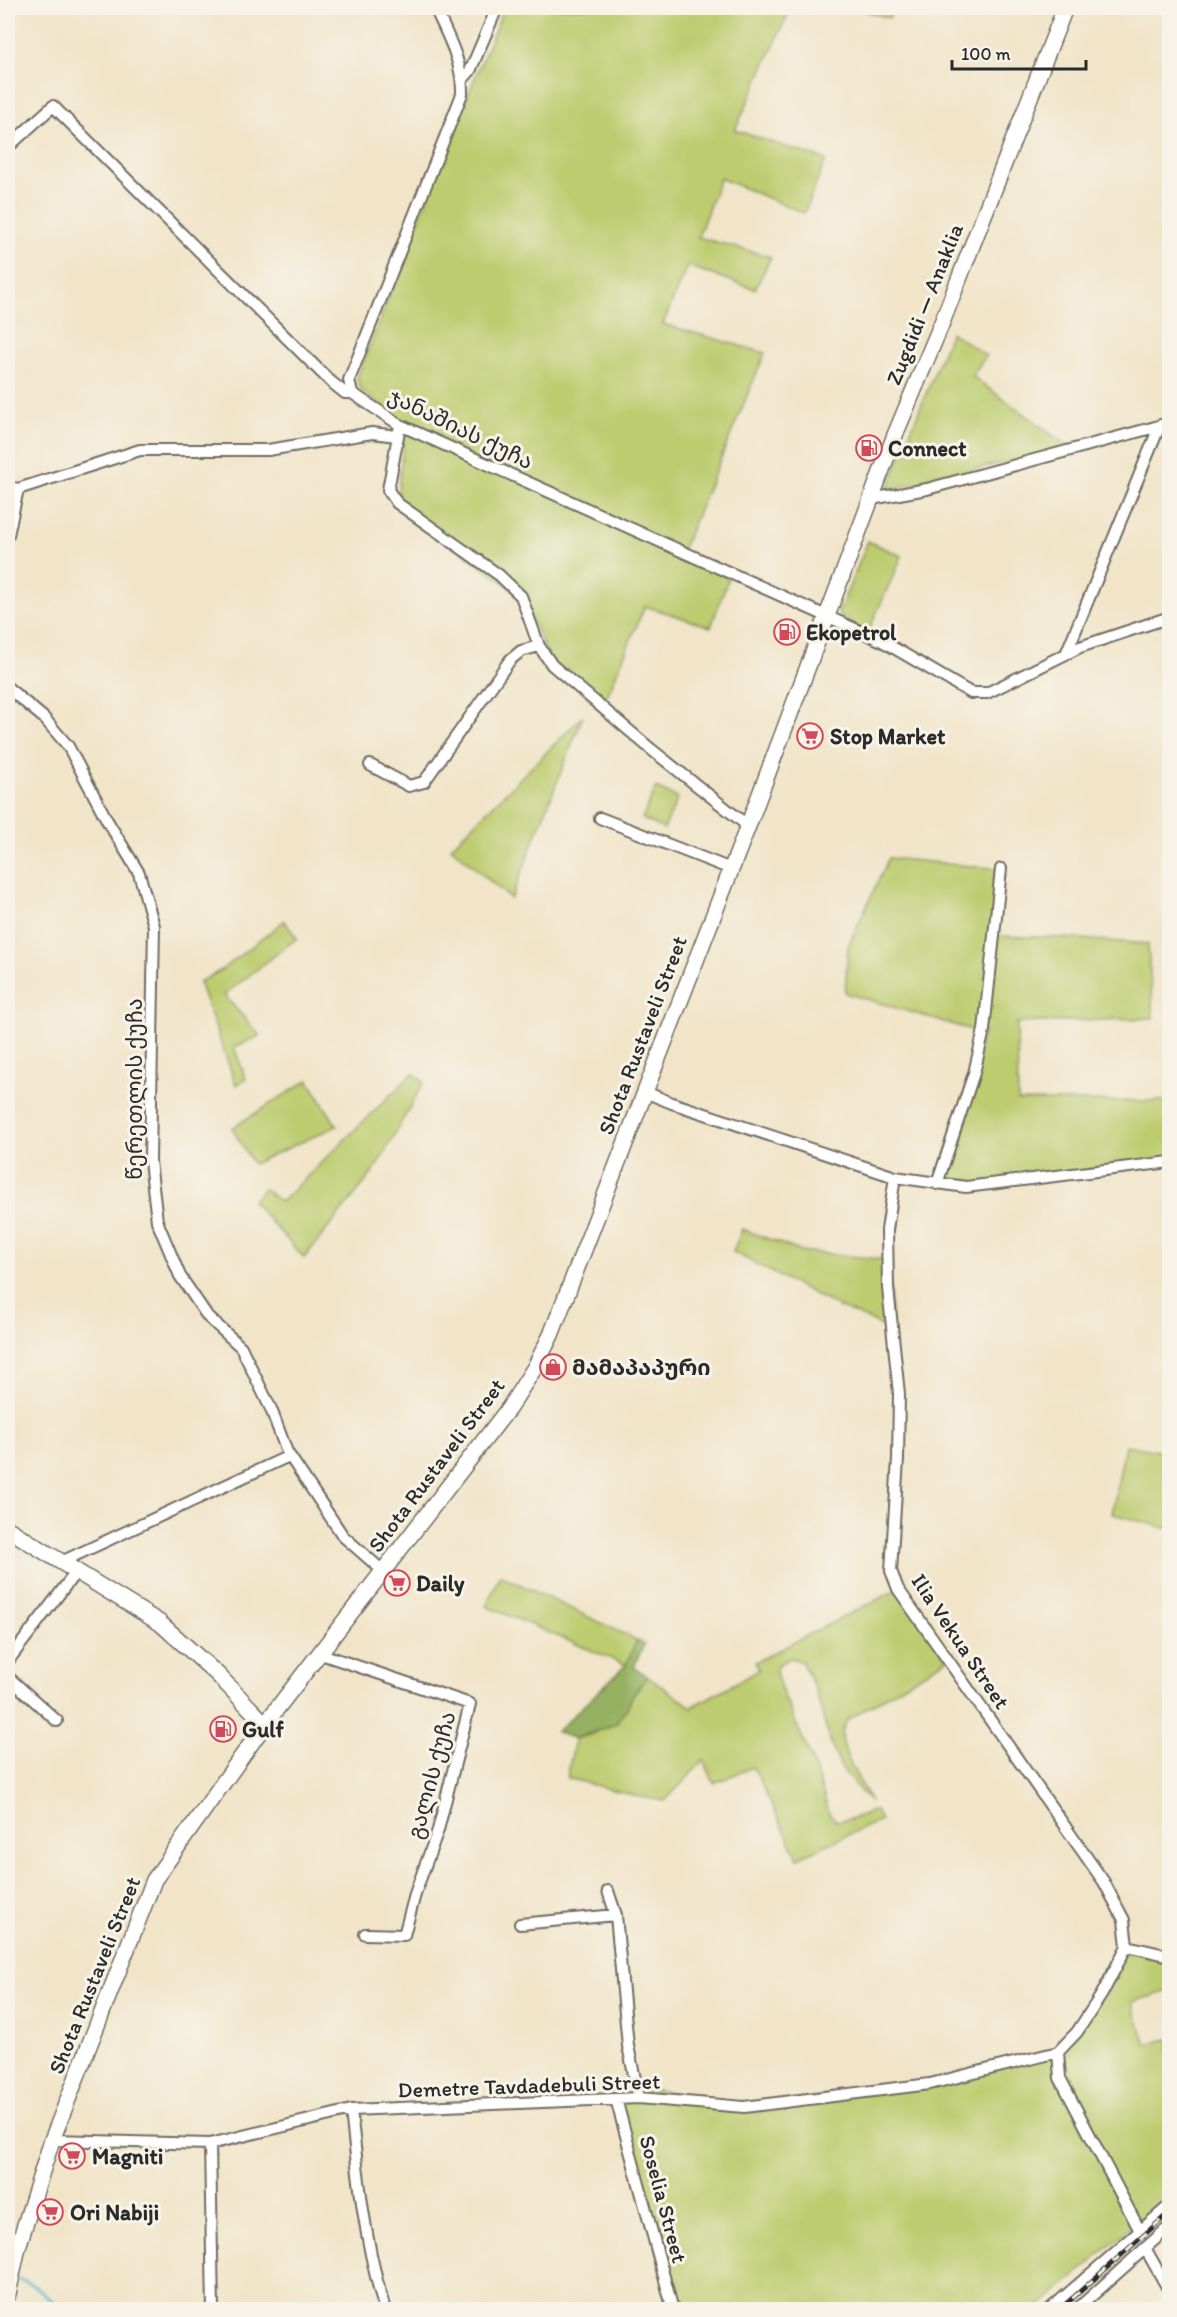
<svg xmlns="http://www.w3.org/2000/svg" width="1177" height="2317" viewBox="0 0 1177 2317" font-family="Itim,'Noto Sans Georgian',sans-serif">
  <rect width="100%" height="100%" fill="#f7f3e8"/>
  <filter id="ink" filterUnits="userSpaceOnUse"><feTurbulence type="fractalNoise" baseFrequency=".0167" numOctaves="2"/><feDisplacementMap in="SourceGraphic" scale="12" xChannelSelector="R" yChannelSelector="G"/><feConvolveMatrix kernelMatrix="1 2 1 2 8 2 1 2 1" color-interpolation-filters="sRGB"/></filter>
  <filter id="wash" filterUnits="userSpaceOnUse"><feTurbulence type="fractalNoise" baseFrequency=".008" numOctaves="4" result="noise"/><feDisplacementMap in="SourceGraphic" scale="24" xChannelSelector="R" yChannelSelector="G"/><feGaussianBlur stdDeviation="1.35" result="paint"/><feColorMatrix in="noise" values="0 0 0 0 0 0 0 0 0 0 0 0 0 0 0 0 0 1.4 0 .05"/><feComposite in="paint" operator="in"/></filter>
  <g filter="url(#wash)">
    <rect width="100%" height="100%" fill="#f1e4c8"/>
    <!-- green -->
    <path fill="#bccc6e" stroke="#747c4c" stroke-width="1.5" d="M504 8H791L735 130 826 160 804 213 720 178 698 237 771 257 755 289 687 266 663 324 765 353 682 551 730 573 711 627 645 606 602 708 552 665 521 596 397 503 405 424 361 390 357 378 473 82Z
      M854 8H893L889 18Z
      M951 332 986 356 972 376 1073 450 1014 467 1006 462 887 490Z
      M868 541 902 556 867 634 838 614Z
      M583 716 511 899 451 847Z
      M656 788 678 798 664 829 642 819Z
      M889 858 1001 869 995 936 1070 938 1148 944 1153 1018 1017 1023 1018 1101H1169V1162L967 1187 937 1184 984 1031 968 1029 845 993 848 946Z
      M284 921 297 938 224 995 260 1036 234 1047 246 1079 236 1085 199 982 220 971Z
      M413 1073 424 1082 374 1171 304 1258 252 1201 264 1189 281 1202Z
      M308 1080 337 1126 253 1164 232 1128Z
      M742 1229 800 1251 888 1260 892 1330 839 1307 733 1252Z
      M1125 1445 1169 1453V1529L1112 1514Z
      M500 1575 637 1640 626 1665 486 1606Z
      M898 1589 947 1659 847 1720C845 1725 842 1730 842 1734 842 1755 862 1784 871 1802 857 1789 842 1772 835 1754 821 1721 821 1693 801 1661L790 1658 777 1665 776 1673 781 1689 812 1760 830 1815 837 1821 854 1818 875 1810 881 1820 798 1858 753 1767 714 1783 704 1760 665 1801 636 1796 567 1778 575 1739 593 1734 628 1707 633 1694 648 1677 692 1707 759 1670 755 1662Z
      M1127 1946 1169 1956V1991L1132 2002 1146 2044 1169 2039V2194L1037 2309H673L616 2099 642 2087 744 2107 930 2084 1057 2052 1077 2032Z"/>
    <!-- forest -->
    <path fill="#95b061" stroke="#606e46" stroke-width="1.5" d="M637 1640 644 1644 634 1667 648 1677 633 1694 628 1707 615 1724 575 1739 556 1732 626 1665Z"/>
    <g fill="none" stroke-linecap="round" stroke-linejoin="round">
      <!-- stream -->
      <path stroke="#54bbd2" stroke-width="3" d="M15 2278 31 2284 64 2310"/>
    </g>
  </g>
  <g filter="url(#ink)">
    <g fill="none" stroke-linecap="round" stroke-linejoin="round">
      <!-- street casing -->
      <g stroke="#706c62" stroke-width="14">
        <path id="street" d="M463 79 470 71 497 8
          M8 147 53 106 330 381 345 393H352L400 425 882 641 971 693H987L1080 647 1170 617
          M352 393 349 380 462 94C463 63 448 36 435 8
          M400 425 388 490 397 503 499 575 521 596 539 646 552 665 652 750 748 826
          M8 487 18 489 140 450H268L372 433 397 436
          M871 499 927 489 1170 423
          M8 535 18 489
          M1066 654 1160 425
          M8 688 44 718 68 746 108 822 139 873 154 926 150 1161 157 1221 180 1276 208 1317 241 1347 271 1409 287 1452 343 1536 384 1572
          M370 765 409 786 424 782 510 660 521 651 539 646
          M600 818 731 869
          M645 1092 672 1103 895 1177 966 1187 1170 1162
          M895 1177 887 1230 888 1288 899 1394 898 1459 891 1571 898 1589 1104 1882 1124 1920 1127 1946
          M937 1184 974 1073 984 1030 1001 869
          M61 1562 289 1456
          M321 1654 470 1704 438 1830 416 1891 404 1935 365 1934
          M8 1661 76 1572
          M8 1677 57 1721
          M608 1891 616 1915 628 2046 639 2098
          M520 1924 616 1915
          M1127 1946 1170 1956
          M1058 2052 1060 2078 1140 2231
          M616 2099 673 2310
          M351 2110C358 2178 365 2244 385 2310
          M52 2140 210 2144 351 2110 639 2098 744 2107 930 2084 1058 2052 1077 2032 1102 1994 1127 1946
          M210 2144 213 2310
          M1145 2248 1170 2292
          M1049 2310 1170 2205
          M1076 2310 1170 2226"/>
      </g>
      <!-- secondary casing -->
      <g stroke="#706c62" stroke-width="18">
        <path id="secondary" d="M8 1529 160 1623 217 1674 265 1724
          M8 2294 18 2247 52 2140 154 1880 265 1724 509 1408 535 1367 551 1335 748 826 895 435 941 325 1065 8"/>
      </g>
      <!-- street -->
      <use href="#street" stroke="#fff" stroke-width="10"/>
      <!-- secondary -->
      <use href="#secondary" stroke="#fff" stroke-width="15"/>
      <!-- rail casing -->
      <g stroke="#2b2b2b" stroke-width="5">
        <path id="rail" d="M1059 2310 1170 2212"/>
      </g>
      <!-- rail -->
      <use href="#rail" stroke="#f7f3e8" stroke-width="3" stroke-dasharray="9" stroke-linecap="butt"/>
    </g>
  </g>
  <!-- icons -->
  <defs>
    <g id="fuel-ring" transform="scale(1.35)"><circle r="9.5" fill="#f7f3e8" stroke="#d1495b" stroke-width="1.5"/><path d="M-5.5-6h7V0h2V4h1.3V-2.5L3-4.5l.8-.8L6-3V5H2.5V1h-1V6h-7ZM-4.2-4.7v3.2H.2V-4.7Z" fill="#d1495b"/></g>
    <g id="supermarket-ring" transform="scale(1.35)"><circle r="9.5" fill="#f7f3e8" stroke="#d1495b" stroke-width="1.5"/><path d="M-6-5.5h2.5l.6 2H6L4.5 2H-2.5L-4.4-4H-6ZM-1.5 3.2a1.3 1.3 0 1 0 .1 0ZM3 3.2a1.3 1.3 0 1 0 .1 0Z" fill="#d1495b"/></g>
    <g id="shop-ring" transform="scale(1.35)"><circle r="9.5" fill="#f7f3e8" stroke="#d1495b" stroke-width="1.5"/><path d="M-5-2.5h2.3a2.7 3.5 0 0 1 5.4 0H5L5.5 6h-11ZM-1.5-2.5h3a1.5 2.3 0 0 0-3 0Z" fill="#d1495b"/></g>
  </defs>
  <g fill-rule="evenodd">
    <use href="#fuel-ring" x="869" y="448"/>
    <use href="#fuel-ring" x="787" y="632"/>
    <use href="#supermarket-ring" x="810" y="736"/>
    <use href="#shop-ring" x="553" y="1367"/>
    <use href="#supermarket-ring" x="397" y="1583"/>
    <use href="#fuel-ring" x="223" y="1729"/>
    <use href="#supermarket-ring" x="72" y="2156"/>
    <use href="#supermarket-ring" x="50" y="2212"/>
  </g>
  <g text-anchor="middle" stroke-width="6" stroke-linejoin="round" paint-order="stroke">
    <!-- street labels -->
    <g font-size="22" fill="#2b2b2b" stroke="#f7f3e8">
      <text transform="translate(924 304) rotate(-68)" y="8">Zugdidi — Anaklia</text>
      <text transform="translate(461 428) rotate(26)" y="8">ჯანაშიას ქუჩა</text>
      <text transform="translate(642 1035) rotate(-69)" y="8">Shota Rustaveli Street</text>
      <text transform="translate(134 1089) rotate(-90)" y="8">წერეთლის ქუჩა</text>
      <text transform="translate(436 1465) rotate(-53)" y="8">Shota Rustaveli Street</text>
      <text transform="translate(961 1641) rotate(56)" y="8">Ilia Vekua Street</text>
      <text transform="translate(431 1775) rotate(-75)" y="8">გალის ქუჩა</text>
      <text transform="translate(94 1975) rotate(-68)" y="8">Shota Rustaveli Street</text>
      <text transform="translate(529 2085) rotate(-2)" y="8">Demetre Tavdadebuli Street</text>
      <text transform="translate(664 2199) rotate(75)" y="8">Soselia Street</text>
    </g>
    <!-- poi labels -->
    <g font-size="22" font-weight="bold" fill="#2b2b2b" stroke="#f7f3e8" text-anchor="start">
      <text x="888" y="456">Connect</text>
      <text x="806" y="640">Ekopetrol</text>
      <text x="830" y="744">Stop Market</text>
      <text x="572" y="1375">მამაპაპური</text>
      <text x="416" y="1591">Daily</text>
      <text x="242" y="1737">Gulf</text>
      <text x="92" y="2164">Magniti</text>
      <text x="70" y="2220">Ori Nabiji</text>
    </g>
  </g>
  <!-- margin -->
  <rect width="1177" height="2317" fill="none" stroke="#f7f3e8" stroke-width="30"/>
  <!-- scale -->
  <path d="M952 60v9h134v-9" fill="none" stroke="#2b2b2b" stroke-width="3"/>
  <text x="961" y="60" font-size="18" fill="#2b2b2b" stroke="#f7f3e8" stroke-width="4.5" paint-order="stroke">100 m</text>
</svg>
